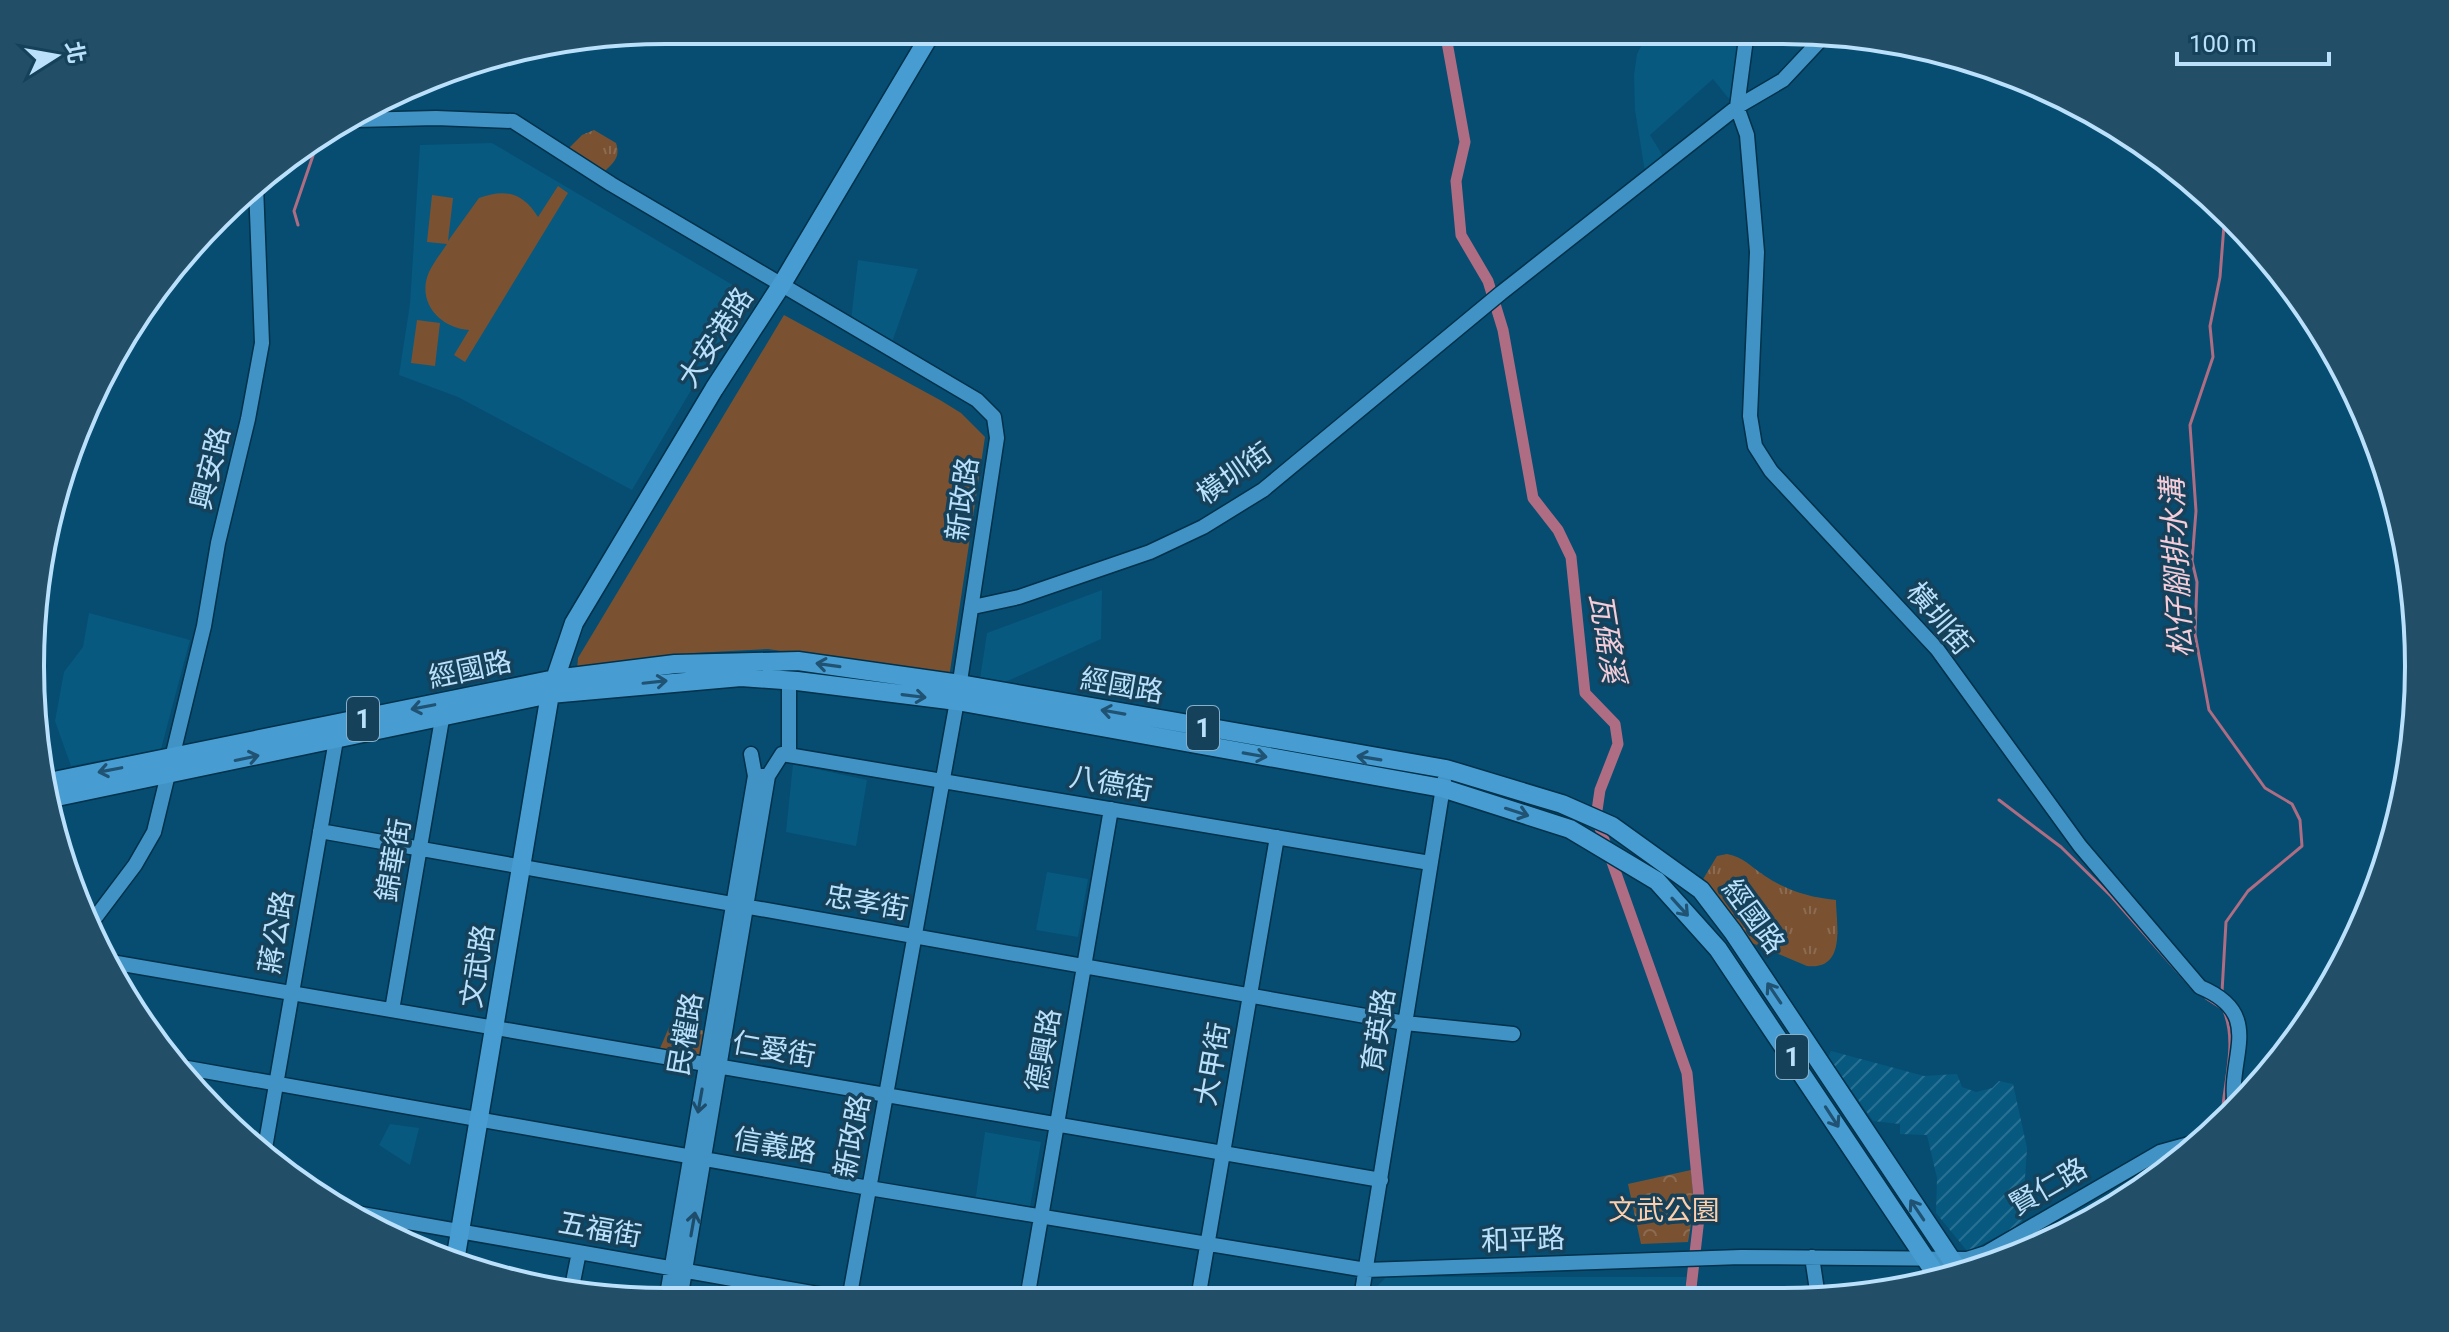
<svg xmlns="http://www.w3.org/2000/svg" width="2449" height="1332" viewBox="0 0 2449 1332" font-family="Roboto,'Noto Sans TC',sans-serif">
  <defs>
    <pattern id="industrial-furrows" width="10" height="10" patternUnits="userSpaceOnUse" patternTransform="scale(2)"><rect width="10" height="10" fill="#075980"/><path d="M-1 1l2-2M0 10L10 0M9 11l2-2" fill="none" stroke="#297193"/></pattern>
    <pattern id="grass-tufts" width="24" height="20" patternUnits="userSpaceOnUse" patternTransform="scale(2)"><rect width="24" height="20" fill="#7a5232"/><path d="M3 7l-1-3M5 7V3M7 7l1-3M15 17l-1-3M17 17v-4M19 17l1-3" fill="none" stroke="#8b6b51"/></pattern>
    <pattern id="park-crowns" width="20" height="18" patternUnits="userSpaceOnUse" patternTransform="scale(2)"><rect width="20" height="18" fill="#7a5232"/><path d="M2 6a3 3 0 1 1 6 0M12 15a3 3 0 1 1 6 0" fill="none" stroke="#8b6b51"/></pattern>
  </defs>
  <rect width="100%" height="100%" fill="#064d71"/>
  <!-- built -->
  <path fill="#075980" d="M1649 31H1744L1734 105 1713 79 1650 135 1666 161 1646 178 1635 110 1634 75 1637 54Z
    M492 143 748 294 632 490 458 397 399 375 410 304 420 145Z
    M858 260 918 269 891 345 851 320Z
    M1102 590 1101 639 992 688 979 685 987 633Z
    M89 613 190 640 161 749 71 766 55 721 64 672 83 647Z
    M793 764 867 780 856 846 786 832Z
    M1047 872 1088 879 1078 937 1036 930Z
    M390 1124 419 1128 410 1165 379 1145Z
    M985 1132 1041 1142 1029 1213 975 1203Z
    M1386 1277H1686L1685 1297 1371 1298 1372 1292Z"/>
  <!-- industrial -->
  <path fill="url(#industrial-furrows)" d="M1831 1051 1924 1076 1957 1074 1962 1087 1976 1092 1992 1088 1999 1081 2013 1084 2027 1148 2022 1223 1968 1252 1936 1213 1937 1178 1927 1135 1900 1134V1124L1873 1121 1828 1057Z"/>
  <!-- grass -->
  <path fill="url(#grass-tufts)" d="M594 130 616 143C621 158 613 163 603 173L567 150 582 135Z
    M1727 854C1744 857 1751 867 1765 876 1788 891 1809 897 1836 900 1836 924 1847 970 1807 966L1745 940 1702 881 1717 856Z
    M670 1025 706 1031 701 1061 658 1053Z"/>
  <!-- park -->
  <path fill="url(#park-crowns)" d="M1691 1170 1694 1207 1688 1242 1641 1244 1628 1184Z"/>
  <!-- garden -->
  <path fill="#7a5232" d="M558 186 568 193 465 362 454 355 469 330C440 328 416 302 429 272 434 262 441 253 447 244L427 242 432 195 453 198 448 241 479 198C506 188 523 193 538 217Z
    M784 315 940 400 961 413 985 437 949 678 768 649 693 653 577 670 578 658Z
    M417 320 440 323 435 366 411 363Z"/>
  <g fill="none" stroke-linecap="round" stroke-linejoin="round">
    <!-- stream -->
    <path stroke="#ae6d82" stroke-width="3" d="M298 225 294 211 318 141
      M1999 800 2061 847 2111 896 2193 989
      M2222 992 2226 922 2248 891 2302 846 2300 820 2292 804 2265 788 2209 710 2195 634 2197 582 2192 561 2196 511 2190 425 2213 357 2210 326 2220 277 2225 212
      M2206 998 2220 1007
      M2222 1119C2223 1084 2238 1044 2224 1011"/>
    <!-- canal -->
    <path stroke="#ae6d82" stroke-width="11" d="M1445 31 1465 142 1456 181 1461 235 1488 281 1503 330 1533 498 1558 530 1571 557 1585 693 1615 724 1618 744 1600 790 1596 817 1687 1073 1700 1209 1690 1297"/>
    <!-- minor casing -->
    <g stroke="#02314a" stroke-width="17">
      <path id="minor" d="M1747 31 1737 107 1747 135 1757 252 1750 416 1755 446 1771 471 1937 649 2080 846 2200 987C2267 1015 2226 1057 2235 1108
        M356 120 436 118 513 121 611 184 977 400 994 417 997 438 957 701 849 1300
        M973 607 1019 597 1150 552 1203 527 1263 490 1501 293 1737 107 1783 80 1828 32
        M751 754 755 776H768L782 754 1430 863
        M789 755V680
        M320 831 1405 1023 1513 1034
        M89 926 135 865 154 832 204 626 218 543 248 419 262 343 256 186
        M111 962 1381 1180
        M392 1010 442 719
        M176 1066 869 1188 1366 1270 1741 1257 1967 1259 1986 1253 2160 1152 2196 1142
        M265 1148 336 740 333 731
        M339 1210 852 1300
        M1812 1257 1818 1297
        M1962 1262 1990 1267
        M571 1292 579 1252
        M1361 1298 1444 781
        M1027 1299 1111 809
        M1198 1299 1277 837
        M680 1300 768 776
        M666 1301 755 776"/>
    </g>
    <!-- major casing -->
    <g stroke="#02314a" stroke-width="21">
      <path id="major" d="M49 782 555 679 675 664 798 661 960 684 1446 769 1562 804 1612 826 1701 890 1733 932 1961 1274
        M52 798 550 694 741 677 797 681 957 701 1442 788 1570 829 1657 881 1718 949 1939 1279
        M455 1261 550 694 574 623 714 389 782 284 933 30"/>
    </g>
    <!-- minor -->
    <use href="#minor" stroke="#4293c5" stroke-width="14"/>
    <!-- major -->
    <use href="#major" stroke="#479dd2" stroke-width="18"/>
  </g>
  <!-- one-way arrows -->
  <defs><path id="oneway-shaft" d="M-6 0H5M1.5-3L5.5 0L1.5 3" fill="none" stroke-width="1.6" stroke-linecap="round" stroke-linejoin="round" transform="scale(2)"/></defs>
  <g stroke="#205373">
    <use href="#oneway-shaft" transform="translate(828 665) rotate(-172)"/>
    <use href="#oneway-shaft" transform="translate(655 682) rotate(-6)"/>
    <use href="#oneway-shaft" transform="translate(914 696) rotate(7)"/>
    <use href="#oneway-shaft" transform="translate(423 707) rotate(169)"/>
    <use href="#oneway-shaft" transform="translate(1113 712) rotate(-170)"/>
    <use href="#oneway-shaft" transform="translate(1255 755) rotate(10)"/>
    <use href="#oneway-shaft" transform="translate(247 758) rotate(-12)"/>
    <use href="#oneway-shaft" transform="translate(1369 758) rotate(-171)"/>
    <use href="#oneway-shaft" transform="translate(110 770) rotate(169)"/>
    <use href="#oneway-shaft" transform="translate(1517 812) rotate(18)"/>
    <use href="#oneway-shaft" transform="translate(1680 907) rotate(48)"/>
    <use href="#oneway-shaft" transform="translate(1774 993) rotate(-124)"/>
    <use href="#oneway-shaft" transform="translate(1832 1117) rotate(57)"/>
    <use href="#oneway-shaft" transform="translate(1917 1210) rotate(-124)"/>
  </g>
  <g stroke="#1d4d6b">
    <use href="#oneway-shaft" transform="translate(700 1101) rotate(100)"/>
    <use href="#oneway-shaft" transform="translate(693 1224) rotate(-80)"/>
  </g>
  <g text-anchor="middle" stroke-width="7" stroke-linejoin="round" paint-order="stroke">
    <!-- shield labels -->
    <g fill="#16415b" stroke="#89b0cb" stroke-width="2">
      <rect x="347" y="697" width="32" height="44" rx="6"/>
      <rect x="1187" y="706" width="32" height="44" rx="6"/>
      <rect x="1776" y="1035" width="32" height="44" rx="6"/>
    </g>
    <g font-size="26" font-weight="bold" fill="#bae0fb">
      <text x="363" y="728">1</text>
      <text x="1203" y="737">1</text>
      <text x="1792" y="1066">1</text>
    </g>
    <!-- street labels -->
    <g font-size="28" fill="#bae0fb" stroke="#16415b">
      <text transform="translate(715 337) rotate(-57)" y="10">大安港路</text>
      <text transform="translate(210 468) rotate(-76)" y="10">興安路</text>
      <text transform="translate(1234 473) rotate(-35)" y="10">橫圳街</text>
      <text transform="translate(962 499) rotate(-82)" y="10">新政路</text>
      <text transform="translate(1940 618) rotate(50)" y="10">橫圳街</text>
      <text transform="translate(470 669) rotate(-12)" y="10">經國路</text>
      <text transform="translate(1122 685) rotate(10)" y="10">經國路</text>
      <text transform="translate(1111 783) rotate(10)" y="10">八德街</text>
      <text transform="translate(393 860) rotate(-80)" y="10">錦華街</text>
      <text transform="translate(867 902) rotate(10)" y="10">忠孝街</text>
      <text transform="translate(1754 916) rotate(54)" y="10">經國路</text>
      <text transform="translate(276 932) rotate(-80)" y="10">蔣公路</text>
      <text transform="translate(477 966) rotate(-81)" y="10">文武路</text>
      <text transform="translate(1378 1030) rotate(-81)" y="10">育英路</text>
      <text transform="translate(685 1034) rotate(-80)" y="10">民權路</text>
      <text transform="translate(774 1049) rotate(10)" y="10">仁愛街</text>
      <text transform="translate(1043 1050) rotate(-80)" y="10">德興路</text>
      <text transform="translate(1212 1064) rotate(-80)" y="10">大甲街</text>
      <text transform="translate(852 1136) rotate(-79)" y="10">新政路</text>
      <text transform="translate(775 1145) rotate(10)" y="10">信義路</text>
      <text transform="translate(2048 1186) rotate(-30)" y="10">賢仁路</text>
      <text transform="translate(600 1229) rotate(10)" y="10">五福街</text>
      <text transform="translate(1523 1239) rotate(-2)" y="10">和平路</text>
    </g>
    <!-- park labels -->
    <g font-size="28" fill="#fcceaa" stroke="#16415b">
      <text x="1664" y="1220">文武公園</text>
    </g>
    <!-- water labels -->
    <g font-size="30" font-style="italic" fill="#f5cdd9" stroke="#16415b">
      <text transform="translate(2177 568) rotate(-93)" y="10">松仔腳排水溝</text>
      <text transform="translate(1607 638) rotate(81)" y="10">瓦磘溪</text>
    </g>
  </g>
  <!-- crop -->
  <path d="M0 0H2449V1332H0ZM666 44H1783A622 622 0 0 1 2405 666V666A622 622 0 0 1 1783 1288H666A622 622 0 0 1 44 666V666A622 622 0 0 1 666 44Z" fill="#234e68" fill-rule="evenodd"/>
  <path fill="none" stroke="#bae0fb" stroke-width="4" d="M666 44H1783A622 622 0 0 1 2405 666V666A622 622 0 0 1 1783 1288H666A622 622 0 0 1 44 666V666A622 622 0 0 1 666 44Z"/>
  <!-- north arrow -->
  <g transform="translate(56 56) rotate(79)" stroke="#16415b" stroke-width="6" paint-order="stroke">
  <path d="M0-6L14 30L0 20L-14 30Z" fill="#bae0fb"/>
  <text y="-12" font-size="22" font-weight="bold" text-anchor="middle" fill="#bae0fb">北</text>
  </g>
  <!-- scale -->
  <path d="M2177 52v12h152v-12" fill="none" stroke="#bae0fb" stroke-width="4"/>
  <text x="2189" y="52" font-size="24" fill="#bae0fb" stroke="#16415b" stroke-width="6" paint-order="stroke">100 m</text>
</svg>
